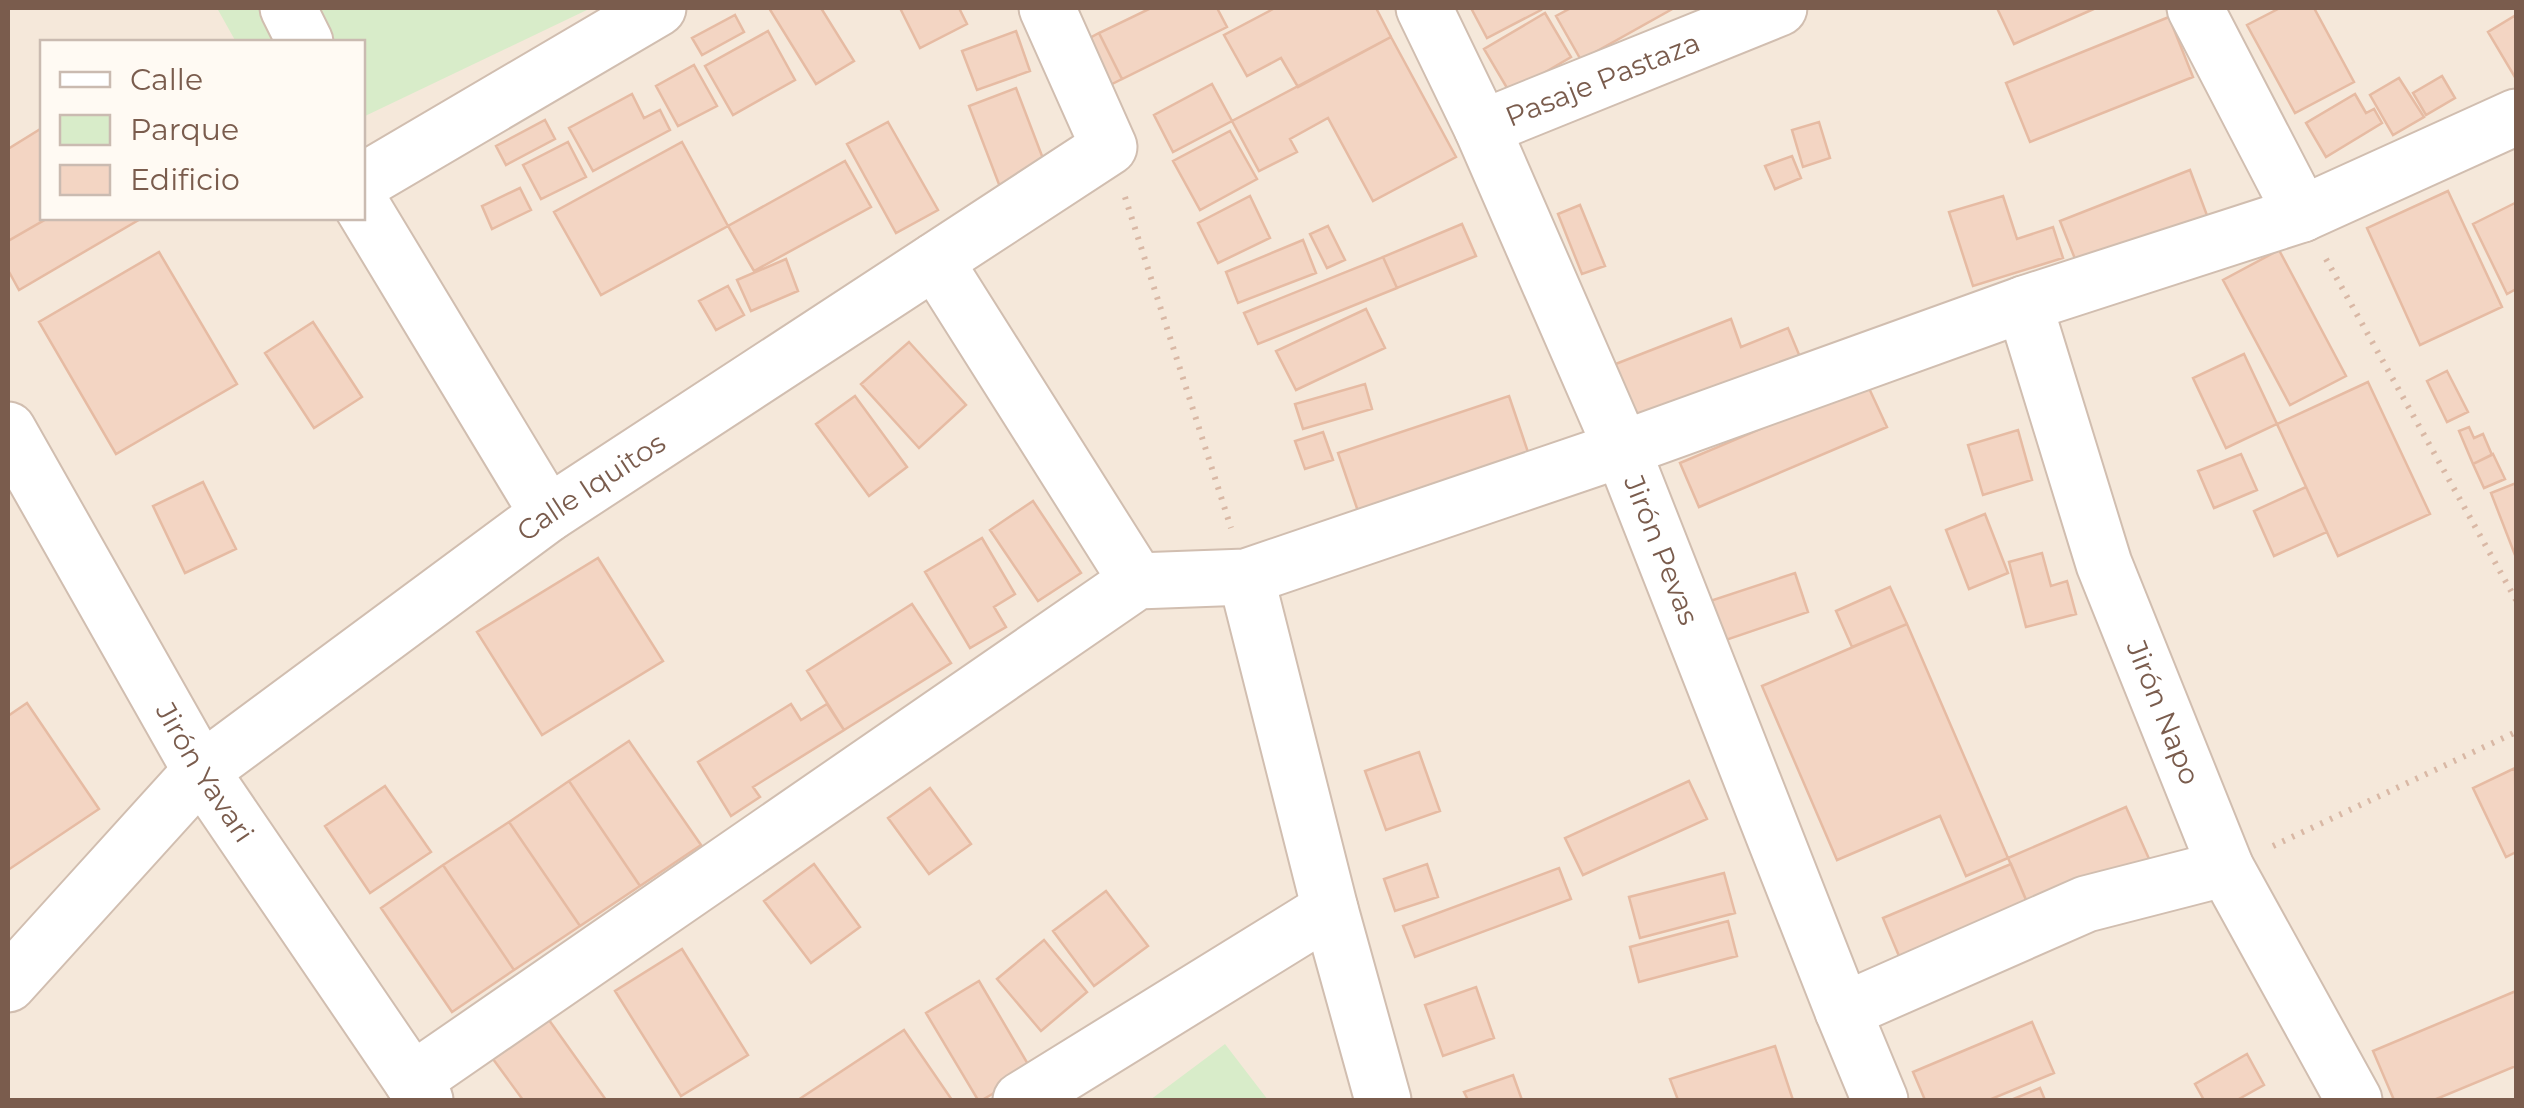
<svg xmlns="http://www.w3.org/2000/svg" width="2524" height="1108" viewBox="0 0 2524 1108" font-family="Montserrat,sans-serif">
  <rect width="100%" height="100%" fill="#fdf6ec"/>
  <!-- residential -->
  <path fill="#f5e8da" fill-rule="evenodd" d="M8 8H2516V1100H8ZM42 42H362V218H42Z"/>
  <!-- green -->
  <path fill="#d8ecc9" d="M217 8H591L363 117 362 42H236Z
    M1225 1044 1268 1100H1150Z"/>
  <!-- building -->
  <path fill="#f3d5c3" stroke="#e6bba3" stroke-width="2.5" d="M769 8H821L854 61 816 84Z
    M900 8H959L967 24 920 48Z
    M1151 8H1217L1227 27 1122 79 1099 33Z
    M1275 8H1376L1391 37 1298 87 1281 58 1247 76 1224 35Z
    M1471 8H1540L1541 10 1487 38Z
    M1571 8H1674L1581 60 1556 16Z
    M1997 8H2096L2014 44Z
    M2280 8H2314L2354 82 2295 113 2247 25Z
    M1545 13 1571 57 1510 93 1484 49Z
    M735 15 744 32 702 55 692 38Z
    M2516 15V79L2488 32Z
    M2169 17 2193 77 2030 142 2006 83Z
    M768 31 795 80 733 115 705 66Z
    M1016 31 1030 71 977 90 962 51Z
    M1099 33 1122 79 1096 92 1073 47Z
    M1391 37 1456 157 1373 201 1328 118 1290 139 1297 152 1259 171 1232 121Z
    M694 65 717 106 678 126 656 86Z
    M2442 76 2455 98 2426 115 2413 93Z
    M2399 78 2424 117 2393 135 2370 95Z
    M1212 84 1232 121 1173 152 1154 115Z
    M1016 88 1047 169 1000 187 969 106Z
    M632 94 644 118 660 110 670 130 593 171 569 128Z
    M2355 94 2366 113 2374 109 2382 123 2326 157 2306 123Z
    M545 120 555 139 506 165 496 146Z
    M888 122 938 210 896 233 847 144Z
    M1819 122 1830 158 1803 167 1792 130Z
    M42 128V218H48L8 241V149Z
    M1230 131 1257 179 1200 210 1173 161Z
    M568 142 586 177 541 199 523 165Z
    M682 142 728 226 601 295 554 212Z
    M1792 156 1801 178 1775 189 1765 166Z
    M845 161 871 207 754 271 728 226Z
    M2190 170 2208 218 2079 269 2060 221Z
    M520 188 531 210 492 229 482 206Z
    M2448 191 2502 307 2420 345 2367 228Z
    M1250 196 1270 238 1218 263 1198 223Z
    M2003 196 2017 239 2053 227 2063 258 1973 286 1949 212Z
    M2515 203 2516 208V289L2507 294 2473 224Z
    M1580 205 1605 266 1582 274 1558 214Z
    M48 218H142L19 290 8 270V241Z
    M1462 224 1476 256 1397 288 1383 257Z
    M1328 226 1345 260 1327 268 1310 234Z
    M1303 240 1316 273 1238 303 1226 272Z
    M2279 250 2346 376 2290 405 2223 280Z
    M159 252 237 384 116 454 39 322Z
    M1383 257 1397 288 1258 344 1244 313Z
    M786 259 798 291 751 311 737 280Z
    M728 286 744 315 716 330 699 301Z
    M1366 309 1385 348 1296 390 1276 351Z
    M1731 319 1741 347 1788 328 1805 369 1640 433 1613 365Z
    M313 322 362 397 314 428 265 353Z
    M909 342 966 405 919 448 861 384Z
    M2244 354 2277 424 2226 448 2193 378Z
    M2447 371 2468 412 2447 422 2427 381Z
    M2368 382 2430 514 2338 556 2277 424Z
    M1365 384 1372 409 1303 429 1295 404Z
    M1867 384 1887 427 1699 507 1680 463Z
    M855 396 907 467 869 496 816 424Z
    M1509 396 1532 464 1361 520 1338 453Z
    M2469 427 2474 438 2483 434 2492 455 2473 464 2459 431Z
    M2018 430 2032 480 1983 495 1968 445Z
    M1323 432 1333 460 1305 469 1295 441Z
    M2241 454 2257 490 2214 508 2198 471Z
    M2493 454 2505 479 2484 488 2473 464Z
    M203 482 236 549 185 573 153 506Z
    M2516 483V555H2515L2491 493Z
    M2306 487 2327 532 2274 556 2254 511Z
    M1033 501 1081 573 1038 601 990 530Z
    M1985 514 2008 573 1969 589 1946 530Z
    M982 538 1015 594 994 607 1006 627 970 648 925 572Z
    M2042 553 2051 586 2067 581 2076 614 2026 627 2009 562Z
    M598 558 663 661 542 735 477 632Z
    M1795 573 1808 612 1723 641 1710 601Z
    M1890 587 1907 624 1852 647 1836 611Z
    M912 604 951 663 844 730 807 671Z
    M1907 624 2008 858 1966 876 1940 816 1837 860 1762 686Z
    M27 703 99 809 8 870V716Z
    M791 704 801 720 827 704 844 730 753 787 760 797 731 816 698 762Z
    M629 741 701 845 640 886 569 781Z
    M1419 752 1440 811 1386 830 1365 771Z
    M2515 768 2516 852 2506 857 2473 788Z
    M569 781 640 886 580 926 509 822Z
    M1689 781 1707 819 1583 875 1565 838Z
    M385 786 431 852 370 893 325 826Z
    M930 788 971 844 929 874 888 818Z
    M2126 807 2154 870 2035 921 2008 858Z
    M509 822 580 926 514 970 443 865Z
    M814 864 860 927 811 963 764 901Z
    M1427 864 1438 897 1395 911 1384 879Z
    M2011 864 2035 921 1907 975 1883 918Z
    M443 865 514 970 452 1012 381 908Z
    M1559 868 1571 899 1415 957 1403 926Z
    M1724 873 1735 913 1640 938 1629 897Z
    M1106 891 1148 946 1094 986 1053 931Z
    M1728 921 1737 956 1639 982 1630 947Z
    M1044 940 1087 992 1041 1031 997 979Z
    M682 949 748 1055 681 1096 615 991Z
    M979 981 1032 1071 982 1100H978L926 1013Z
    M1476 987 1494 1038 1443 1056 1425 1005Z
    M2516 991V1066L2434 1100H2394L2373 1051Z
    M549 1020 606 1100H523L493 1059Z
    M2032 1022 2054 1073 1989 1100H1925L1913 1072Z
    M904 1030 952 1100H798Z
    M1775 1046 1793 1100H1678L1670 1079Z
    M2247 1054 2264 1085 2237 1100H2204L2195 1084Z
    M1513 1075 1522 1100H1468L1464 1092Z
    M2040 1088 2045 1100H2011Z"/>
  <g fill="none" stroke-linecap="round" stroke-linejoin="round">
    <!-- minor casing -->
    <g stroke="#d1beb0" stroke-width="59">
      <g id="minor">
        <path d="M288 8 305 42"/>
        <path id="s1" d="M1424 8 1482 128 1622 449 1843 1011 1880 1100"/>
        <path d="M2195 8 2302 214"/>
        <path id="s2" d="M1482 128 1779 8"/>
        <path d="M362 182 658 8"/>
        <path d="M362 206 548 514"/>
        <path d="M935 261 1137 581"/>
        <path id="s3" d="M2024 304 2104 564 2226 868 2354 1100"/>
        <path id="s4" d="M8 430 201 771 425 1100"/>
        <path d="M1246 577 1330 909 1383 1100"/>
        <path id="s5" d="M8 984 201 771 548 514 1109 147 1047 8"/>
        <path d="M1843 1011 2086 904 2226 868"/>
        <path d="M412 1081 1137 581 1246 577 1622 449 2024 304 2302 214 2516 117"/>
        <path d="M1021 1100 1330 909"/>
      </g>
    </g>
    <!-- path -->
    <path stroke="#d9b8a5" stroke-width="6" stroke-dasharray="2.5 8" stroke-linecap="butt" d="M1125 197 1231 528
      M2326 259 2516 600
      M2273 846 2516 732"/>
    <!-- minor -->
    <use href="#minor" stroke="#fff" stroke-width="55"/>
  </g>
  <g text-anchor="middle" stroke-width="9" stroke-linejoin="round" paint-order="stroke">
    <!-- street labels -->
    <g font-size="28" fill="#7a5c4d" stroke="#fffaf3">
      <text dy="10" stroke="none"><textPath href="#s2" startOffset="130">Pasaje Pastaza</textPath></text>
      <text dy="10" stroke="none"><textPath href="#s5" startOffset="770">Calle Iquitos</textPath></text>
      <text dy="10" stroke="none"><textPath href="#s1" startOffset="592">Jirón Pevas</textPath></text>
      <text dy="10" stroke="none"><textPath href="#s3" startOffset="432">Jirón Napo</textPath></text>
      <text dy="10" stroke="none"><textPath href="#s4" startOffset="395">Jirón Yavari</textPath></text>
    </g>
  </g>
  <!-- border -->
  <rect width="2524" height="1108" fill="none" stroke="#7a5c4d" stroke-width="20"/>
  <!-- legend -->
  <rect x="40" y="40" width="325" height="180" fill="#fffaf3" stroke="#cabbb1" stroke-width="2.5"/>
  <rect x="60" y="72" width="50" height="15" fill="#ffffff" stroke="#cabbb1" stroke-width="2.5"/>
  <text x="130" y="90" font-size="30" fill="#7a5c4d">Calle</text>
  <rect x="60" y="115" width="50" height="30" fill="#d8ecc9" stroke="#cabbb1" stroke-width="2.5"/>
  <text x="130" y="140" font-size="30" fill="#7a5c4d">Parque</text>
  <rect x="60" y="165" width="50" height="30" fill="#f3d5c3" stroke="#cabbb1" stroke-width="2.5"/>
  <text x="130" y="190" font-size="30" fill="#7a5c4d">Edificio</text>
</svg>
